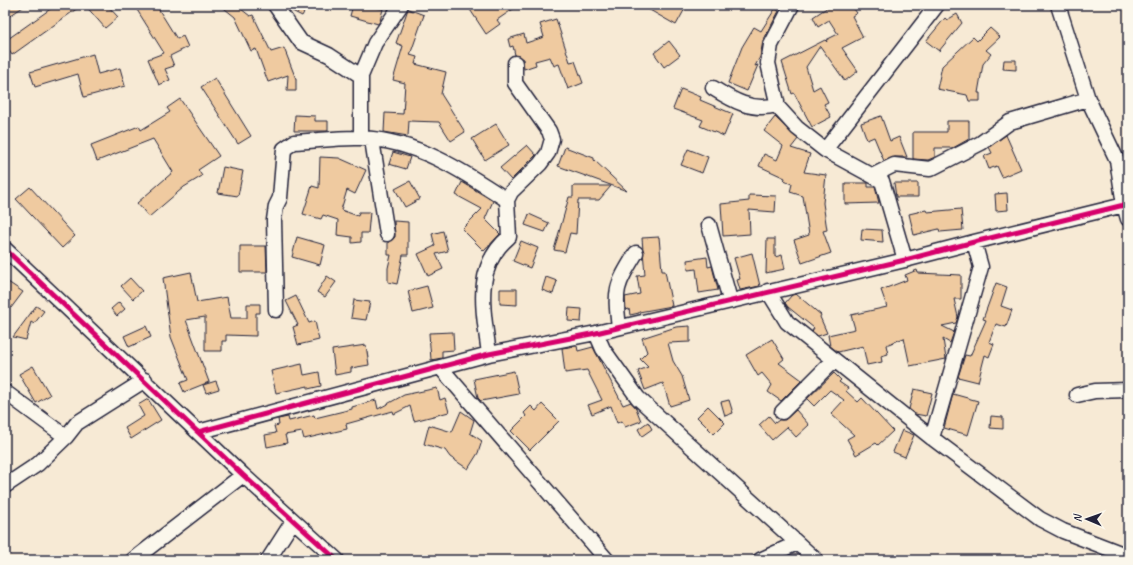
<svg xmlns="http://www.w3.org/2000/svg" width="1133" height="565" viewBox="0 0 1133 565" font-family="Caveat,sans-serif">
  <rect width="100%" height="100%" fill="#f7ead5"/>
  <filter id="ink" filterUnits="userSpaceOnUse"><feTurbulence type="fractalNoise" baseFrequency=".025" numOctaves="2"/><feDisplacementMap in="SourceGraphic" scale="8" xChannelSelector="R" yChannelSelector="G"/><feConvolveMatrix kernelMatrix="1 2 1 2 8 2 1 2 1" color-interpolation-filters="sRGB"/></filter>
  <g filter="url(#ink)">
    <!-- building -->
    <path fill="#efcaa0" stroke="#22223b" d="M5 5H26L5 19Z
      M56 5H82L12 55 5 45V41Z
      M85 5H107L118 17 105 28Z
      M134 5H156L177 39 183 36 188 47 170 56 174 66 165 69 170 80 159 85 148 59 164 53Z
      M220 5H236L250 16 253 15 271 52 284 48 296 79V91H287L288 75 268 82 256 49 251 51 235 17Z
      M285 5H308L302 16 288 9Z
      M353 5H366L383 9 380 21 378 24 350 16Z
      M467 5H519L497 20 500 24 486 34Z
      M641 5H687L676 25Z
      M831 5H851L857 13 852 16 863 37 842 48 858 71 845 81 820 46 806 67 813 90 820 86 828 102 824 104 831 117 812 127 794 93 792 94 782 62 825 40 827 42 826 40 838 34 829 20 818 27 813 17Z
      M408 9 424 15 410 55 417 57 415 64 446 72 441 94 465 132 451 141 439 122 409 121 408 136 384 132 385 113 403 114 405 83 393 80 403 46 396 43Z
      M775 9 779 11 763 41 760 57 755 66 758 65 747 91 728 83 742 47 754 27 761 31Z
      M957 14 962 23 939 51 926 41 945 18 947 20Z
      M556 19 570 62 575 61 583 83 568 89 559 64 554 66 550 57 535 61 536 65 524 69 523 59 515 55 513 46 510 47 508 39 524 34 526 43 544 37 540 24Z
      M990 28 1000 37 986 50 991 54 983 64 978 93H980V101H969L967 95 937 89 942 66 973 37 977 41Z
      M669 41 680 55 664 67 654 53Z
      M93 54 98 74 120 68 125 86 84 97 78 74 35 87 30 72Z
      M1004 60H1016V70L1003 69Z
      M215 78 251 136 238 144 201 87Z
      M681 89 701 97 700 100 733 114 724 136 700 126 703 120 673 109Z
      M180 99 219 156 198 170 202 176 184 187 149 217 137 203 173 172 153 139 97 161 91 145 139 126 141 130 170 112 167 108Z
      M295 115 315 116V121H328V131H294Z
      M881 116 890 141 899 137 907 157H895L884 161 874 137 867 140 861 123Z
      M775 117 798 139 791 148 810 154 804 172 826 175 823 203 827 230 823 231 831 253 802 263 794 240 809 235 803 196 790 192 792 184 784 181 785 178 759 166 764 154 777 160 783 146 764 131Z
      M947 121H969V139L953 148H935V157L928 160 913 159V132H947Z
      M496 124 509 145 485 160 472 139Z
      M1006 135 1021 169 1002 177 997 166 989 169 984 156 992 153 989 147Z
      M527 145 536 155 511 180 500 168Z
      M565 147 594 158V160L627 191 558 166Z
      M688 149 708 157 702 173 681 165Z
      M393 152 410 157 406 169 389 164Z
      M320 157 339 158 366 170 355 194 347 190 341 210 358 216 359 212H370L368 233H361V242L352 243V237L337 235 338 220 323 215 321 219 303 214 312 186 319 188Z
      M223 167 243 171 238 196 218 193Z
      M410 181 420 199 405 207 395 189Z
      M462 182 493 201 485 219 500 234 484 251 462 229 482 209 456 195Z
      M845 183H868V187H875L879 203 845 204Z
      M894 183H918V197H896Z
      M573 186H611L599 200H578L576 234 570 233 565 252 554 250 569 197H573Z
      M30 187 75 236 62 248 16 199Z
      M1007 193 1008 210 996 211 995 194Z
      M749 195 776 196 775 212 749 210 750 234 723 236 721 204 749 201Z
      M961 209 963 230 940 232 939 229 914 235 909 214 926 210 927 212Z
      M529 214 549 223 545 232 525 225Z
      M394 221 408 222V255H403L397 284 388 282V268L391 255H388V242L395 237Z
      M862 229 882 230 883 242 861 240Z
      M443 231 448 251 436 254 443 269 428 276 418 254 435 246 432 234Z
      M297 237 325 245 320 265 292 257Z
      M659 237 662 271H665L672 306 639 312V313L630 315 629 309 626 310 625 297 640 294 637 276 645 275 642 238Z
      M767 239H775V257L782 255 785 269 766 273Z
      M521 241 538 248 530 268 513 261Z
      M240 246H266L267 272H240Z
      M752 253 760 286 740 290 737 280 740 279 734 258Z
      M707 257 708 267 712 266 718 290 699 293 696 269 688 270 687 260Z
      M917 270 918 273 961 275V299H954L958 317 956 323 942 326 954 332 950 343 943 339 946 359 910 366 904 338 886 345 888 354 881 356 882 362 867 365 863 346 838 352 830 346 828 335 855 329 851 315 887 307 881 290 907 280 905 275Z
      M191 272 197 302 227 297 231 318H247V304H260V313H256V336L226 335V341H222V351H205V317L186 320 209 382 184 392 180 383 188 380 171 337 163 278Z
      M327 276 336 282 325 297 317 292Z
      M546 277 557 281 553 294 542 290Z
      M130 278 142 291 133 299 121 286Z
      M5 280 23 292 11 308 5 304Z
      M996 283 1007 287 1001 306 1012 310 1006 327 996 324 989 342 994 344 989 357 985 355 978 382 958 377 965 355 970 356 986 320 983 319Z
      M427 286 433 308 413 313 408 291Z
      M500 289H517V305L500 304Z
      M796 294 821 315 820 317 827 333 818 336 812 331 814 328 788 307 785 303 792 295Z
      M296 296 309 323 315 321 319 340 298 345 293 327 298 325 286 301Z
      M354 300 370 302 366 320 351 318Z
      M119 302 125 309 117 316 111 309Z
      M36 306 44 311 34 324 31 322 26 340 13 337Z
      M569 308 582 309 581 322 568 321Z
      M146 326 151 337 129 347 124 336Z
      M690 326V342L668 343 673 361 682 376 689 400 670 406 663 383 645 390 638 371 648 367 640 359 647 352 642 338 676 327Z
      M453 332 454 350 442 351V358L431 360 429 333Z
      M772 339 784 359 779 363 802 380 781 401 768 392 772 385 762 373 758 376 746 355Z
      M366 345 369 365 351 368V372L335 375 332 350Z
      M577 346 578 351 593 347 623 405 631 402 636 408 641 421 625 427 622 421 617 423 611 406 592 414 588 405 602 400 587 370 565 373 562 348Z
      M302 364 304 375 319 372 321 386 308 389V386L276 393 271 371Z
      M33 366 50 395 36 403 19 374Z
      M514 371 519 394 481 401 478 398 474 379Z
      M834 373 841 380 839 382 848 388 846 391 858 402 862 398 893 431 878 445 876 443 856 455 847 439 854 435 831 414 844 400 830 390 814 406 807 399Z
      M216 381 219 389 206 393 203 385Z
      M437 388 440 400 445 398 449 412 414 421 410 406 394 414 393 411 346 424 347 429 304 439 302 432 285 435 287 443 267 447 265 435 276 433 274 426 279 425 278 419 288 417 289 421 314 415 315 418 352 409V407L376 400 378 409 404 395Z
      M914 389 932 393 926 416 915 414 909 409Z
      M953 394 978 401 968 435 944 428Z
      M148 399 161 420 131 439 125 428 144 416 138 405Z
      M729 400 733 413 725 416 721 402Z
      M542 404 559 421 530 450 511 431 526 416 524 413 531 406 536 411Z
      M708 406 725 423 714 434 697 417Z
      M796 410 809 425 796 437 787 427 772 440 759 425 769 416 775 423 779 420H785Z
      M461 411 474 420 470 433 482 441 478 453 468 469 450 457 445 450 424 444 429 425 452 432Z
      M991 416 1003 417V429L990 428Z
      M648 422 652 429 642 436 638 429Z
      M902 430 914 435 905 457 893 452Z"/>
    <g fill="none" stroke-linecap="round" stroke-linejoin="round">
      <!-- minor casing -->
      <g stroke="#22223b" stroke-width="17">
        <path id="minor" d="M275 5 301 42 329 55 361 76
          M792 5 771 45 768 63 777 102 776 105 797 128 825 150
          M1058 5 1088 99 1117 160 1124 205 1128 219
          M713 88C732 100 752 112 776 105
          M361 138V76L375 43 401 5
          M372 140 387 234
          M874 175 894 165 930 169 981 143 1010 122 1088 99
          M709 225 730 300
          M5 249 243 475 337 560
          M905 260 882 181 825 150 937 5
          M768 291 787 322 932 438 1040 519 1063 531 1128 556
          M276 310 274 220 276 206 280 198 284 149 294 142C316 141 339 137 361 138 416 140 463 171 507 200
          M619 327C614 289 616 286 636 253
          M596 333 603 349 638 398 816 560
          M489 354C484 312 472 268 509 237L507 200 511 192 540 164 548 153 552 139 549 131 515 83V63
          M440 367 607 560
          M5 392 66 437
          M1077 395 1095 391 1128 390
          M782 412 834 360
          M198 432 489 354 596 333 905 260 974 242 1124 205
          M932 438 981 267 974 242
          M5 486 38 464 66 437 77 423 145 380
          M133 560 243 475
          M268 560 293 521
          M760 560 797 543"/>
      </g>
      <!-- minor -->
      <use href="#minor" stroke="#fbf7ec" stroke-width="14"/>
      <!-- cycleway casing -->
      <g stroke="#fbf7ec" stroke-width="8">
        <path id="cycleway" d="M5 249 243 475 337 560
          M198 432 489 354 596 333 905 260 974 242 1124 205"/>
      </g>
      <!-- cycleway -->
      <use href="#cycleway" stroke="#d6006c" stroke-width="5"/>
    </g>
  </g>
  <!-- margin -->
  <rect width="1133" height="565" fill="none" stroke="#fbf7ec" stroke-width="20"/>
  <rect x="10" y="10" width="1113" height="545" fill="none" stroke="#22223b" stroke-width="1.5" filter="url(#ink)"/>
  <!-- north arrow -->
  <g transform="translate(1087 519) rotate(272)" stroke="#fbf7ec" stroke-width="3" paint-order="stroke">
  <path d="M0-3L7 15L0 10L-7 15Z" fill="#22223b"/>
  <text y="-6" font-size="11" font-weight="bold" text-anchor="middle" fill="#22223b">N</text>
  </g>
</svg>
